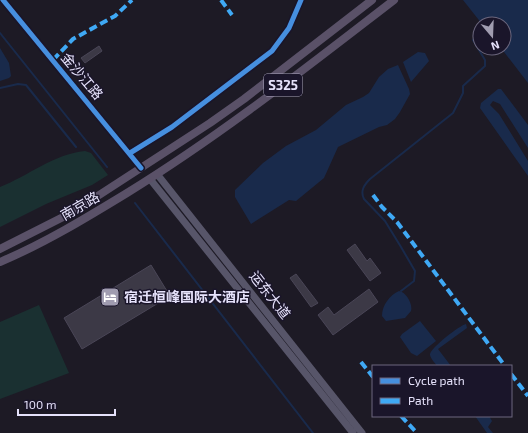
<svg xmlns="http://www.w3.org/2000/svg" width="528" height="433" viewBox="0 0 528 433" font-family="'Exo 2','Noto Sans SC',sans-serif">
  <rect width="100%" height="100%" fill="#1d1a25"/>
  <!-- green -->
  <path fill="#1a3031" d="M85 151 91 153 108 175 92 185 46 204 0 227V187C28 176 54 154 85 151Z
    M39 305 69 373 0 399V322Z"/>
  <!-- water -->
  <path fill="#192a4b" d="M463 0H528V83L501 48H504V24H482Z
    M0 48 9 63 11 76 9 78 0 81Z
    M418 52 425 53 429 61 411 82 403 62Z
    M398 65 409 89 410 94 400 112 395 119 387 125 379 127 338 147 324 178 296 201 289 200 251 224 235 197V190L263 163 286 146 316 130 346 105 363 97 369 93 379 77 388 69Z
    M498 89H501L528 125V148L500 104 493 101 490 105 499 114 528 161V176L480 108 481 103Z
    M399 291C406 292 413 304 411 311L405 318 386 321 382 316C382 305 390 295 399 291Z
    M420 321 436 341 417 356 411 353 400 337 402 334Z
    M466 324 467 328 438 349 451 366H437C435 363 431 359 430 355 429 349 460 325 466 324Z
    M475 416H489L492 421 488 427 493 433H487Z"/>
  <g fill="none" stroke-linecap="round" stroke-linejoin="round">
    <!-- stream -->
    <path stroke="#192a4b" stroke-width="2" d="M0 33 107 167
      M0 88 18 84 26 85 76 147
      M135 203 313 433
      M401 291 414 281 415 271 401 247 385 221 364 199C360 191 364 185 370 179L453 113 463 93V86L485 66V60L473 40"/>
  </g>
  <!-- building -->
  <path fill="#3c3946" stroke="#4a4657" d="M99 46 102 51 85 63 81 58Z
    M355 244 367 261 370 258 381 273 370 281 347 250Z
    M151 265 170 296 82 349 64 318Z
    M296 274 318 303 311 307 290 278Z
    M369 289 378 302 333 335 318 315 328 307 334 315Z"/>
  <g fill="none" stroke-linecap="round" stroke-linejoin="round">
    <!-- minor -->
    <path stroke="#535064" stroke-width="5.5" d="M3 0 141 168
      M130 153 172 127 272 51 289 28 301 0"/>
    <!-- secondary -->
    <path stroke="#575569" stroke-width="7" d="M157 174 362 433
      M150 179 353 433"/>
    <!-- primary -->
    <path stroke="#5a5168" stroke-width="8" d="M0 249 73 212 210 123 244 99 372 0
      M0 262C45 243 86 218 127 193 221 135 307 67 394 0"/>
    <!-- quiet -->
    <path stroke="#3fa9f5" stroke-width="4" stroke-dasharray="8 4" stroke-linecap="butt" d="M221 0 232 15
      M53 60 73 39 115 16 132 0
      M373 195 382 207 397 222 505 366
      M361 362 373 377
      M511 374 528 396
      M401 416 417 433"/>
    <!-- cycleway casing -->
    <g stroke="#1a152a" stroke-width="8">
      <path id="cycleway" d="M3 0 141 168
        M130 153 172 127 272 51 289 28 301 0"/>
    </g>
    <!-- cycleway -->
    <use href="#cycleway" stroke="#468fdf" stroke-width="5"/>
  </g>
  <!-- icons -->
  <defs>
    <g id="hotel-square" transform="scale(1)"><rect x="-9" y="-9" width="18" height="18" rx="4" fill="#a09cb0" stroke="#1a152a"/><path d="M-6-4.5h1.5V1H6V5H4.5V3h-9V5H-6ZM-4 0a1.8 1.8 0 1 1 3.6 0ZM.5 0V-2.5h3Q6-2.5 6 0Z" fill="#fff"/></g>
  </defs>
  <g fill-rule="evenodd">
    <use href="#hotel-square" x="110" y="297"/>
  </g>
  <g text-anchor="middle" stroke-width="3" stroke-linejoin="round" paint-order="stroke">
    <!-- shield labels -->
    <rect fill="#1a152a" stroke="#a9a4bc" stroke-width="1" x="264" y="74" width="38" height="22" rx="3"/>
    <g font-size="13" font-weight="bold" fill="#e6e2fb">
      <text x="283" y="90">S325</text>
    </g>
    <!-- street labels -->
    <g font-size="14" fill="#e6e2fb" stroke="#1a152a">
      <text transform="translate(82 76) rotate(50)" y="5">金沙江路</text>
      <text transform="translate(80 206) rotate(-30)" y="5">南京路</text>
      <text transform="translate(270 295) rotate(52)" y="5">运东大道</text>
    </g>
    <!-- poi labels -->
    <g font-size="14" font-weight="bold" fill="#e6e2fb" stroke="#1a152a" text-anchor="start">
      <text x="124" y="302">宿迁恒峰国际大酒店</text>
    </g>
  </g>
  <!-- legend -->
  <rect x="372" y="365" width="140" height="52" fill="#1a152a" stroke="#6c677e"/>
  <rect x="380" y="378" width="20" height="6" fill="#468fdf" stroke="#6c677e"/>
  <text x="408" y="385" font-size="12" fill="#e6e2fb">Cycle path</text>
  <rect x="380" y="398" width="20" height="6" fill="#3fa9f5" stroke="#6c677e"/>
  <text x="408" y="405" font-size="12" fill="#e6e2fb">Path</text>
  <!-- north arrow -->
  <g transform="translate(492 36) rotate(161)"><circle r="19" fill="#1a152a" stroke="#6c677e"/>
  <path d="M0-3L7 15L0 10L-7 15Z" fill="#a09cb0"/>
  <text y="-6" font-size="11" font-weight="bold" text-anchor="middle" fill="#e6e2fb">N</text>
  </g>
  <!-- scale -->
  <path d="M18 409v6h97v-6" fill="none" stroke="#e6e2fb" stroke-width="2"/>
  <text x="24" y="409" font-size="12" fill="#e6e2fb" stroke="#1a152a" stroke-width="3" paint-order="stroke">100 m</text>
</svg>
